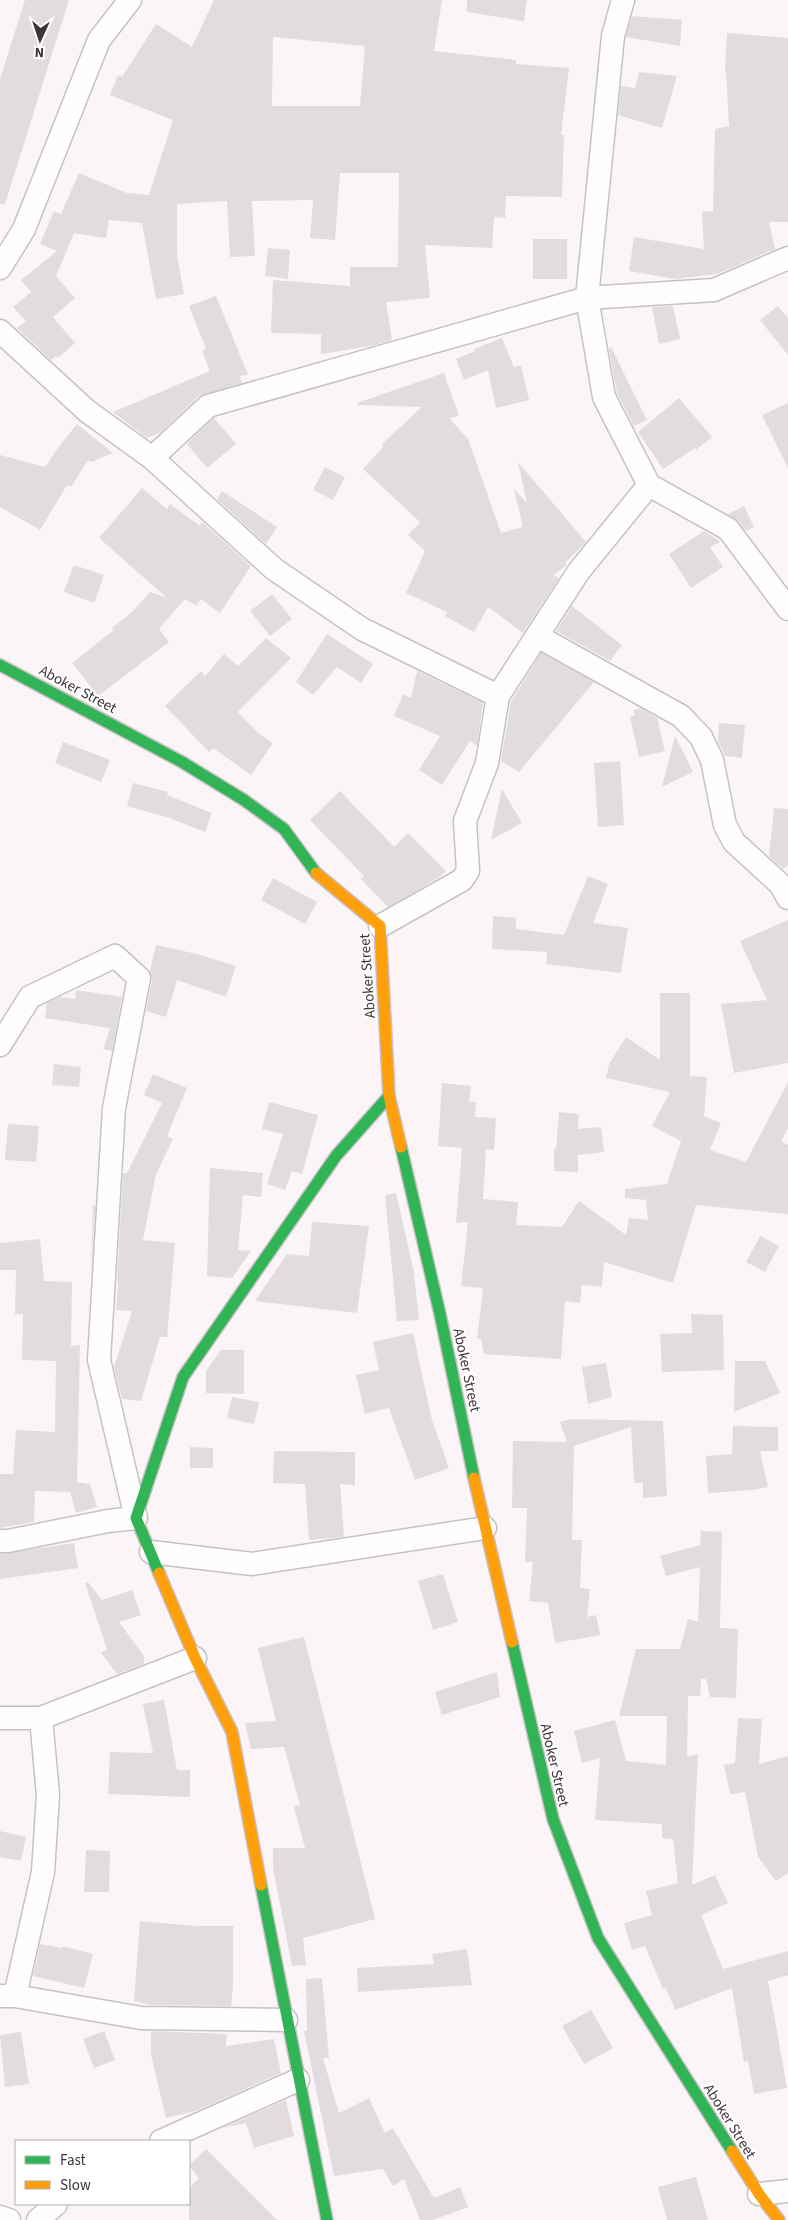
<svg xmlns="http://www.w3.org/2000/svg" width="788" height="2220" viewBox="0 0 788 2220" font-family="'Source Sans 3',sans-serif">
  <rect width="100%" height="100%" fill="#fcf5f8"/>
  <!-- building -->
  <path fill="#e1dce0" fill-rule="evenodd" d="M25 0H69L5 204H0V79Z
    M214 0H442L434 51 516 60V64L569 68 561 135H564L562 197 506 196 505 218 494 217 492 248 425 245 430 298 386 302 392 340 371 346 321 354V334L271 333 273 280 350 286V267H398L399 173H340L335 240 310 238 313 200 252 201 255 256 230 257 227 201 177 204V255L184 294 156 299 142 223 109 220 106 238 74 233 56 276 75 298 53 317 75 343 58 358 56 356 51 360 17 328 26 321 13 307 31 292 21 280 57 251 40 244 54 211 61 214 79 173 127 193 149 195 173 120 110 95 118 75 122 77 156 24 192 47ZM273 37 365 46 360 106H272Z
    M467 0H527L524 21 467 12Z
    M632 16 682 20 680 46 626 37Z
    M727 33 788 38V222H769L775 249 717 274 675 279 629 271 634 237 704 249 702 212 713 211 715 129 729 126 726 71H725Z
    M639 72 677 76 662 128 618 115 621 86 635 88Z
    M533 239H567V279H533Z
    M268 248 290 250 288 279 265 276Z
    M216 296 248 375 240 376 242 383 199 396 161 432 147 438 113 412 210 371 202 351 206 349 189 306Z
    M673 306 680 339 659 344 652 307Z
    M778 306 788 318V355L760 320Z
    M502 338 514 367 521 365 529 400 496 408 488 370 464 380 456 359 475 351 474 349Z
    M611 347 647 420 634 426 617 393 609 349Z
    M444 373 459 416 449 418 468 439 501 533 523 527 514 489 527 503 518 462 586 542 565 563 567 565 553 575 559 578 523 633 488 607 474 632 445 616 447 612 406 593 425 551 408 535 420 522 363 469 384 446 382 444 422 407 358 405 357 403Z
    M679 398 712 437 696 450 695 448 663 469 638 432Z
    M788 403V468L762 415Z
    M214 418 236 444 207 468 187 444Z
    M77 424 113 453 91 462 88 460 71 487 67 485 40 530 0 507V455L45 467 60 445Z
    M325 467 345 477 333 500 313 490Z
    M142 488 167 509 170 504 200 526 202 522 251 566 220 613 201 599 197 606 185 599 159 629 169 642 98 696 72 663 114 630 112 628 132 612 150 592 167 598 99 538Z
    M222 491 277 527 266 544 217 499Z
    M744 506 754 527 746 531 738 521 728 514Z
    M704 531 721 542 710 547 723 567 691 588 669 554Z
    M74 565 104 575 94 603 64 592Z
    M272 594 292 619 270 636 250 611Z
    M572 606 622 645 610 661 556 631Z
    M327 634 373 664 361 683 337 667 313 695 296 682Z
    M266 638 291 658 238 712 258 733 273 743 251 775 213 748 209 752 165 706 201 671 205 676 224 654 238 666Z
    M541 653 594 682 519 772 501 761 511 701Z
    M417 671 483 703 477 746 470 741 442 785 419 770 440 736 394 716 403 694 411 698Z
    M640 708 657 718 665 751 639 757 630 717 635 715 633 710Z
    M719 723 745 725 742 758 725 756 718 741Z
    M675 736 693 772 662 787Z
    M63 742 110 760 101 782 55 763Z
    M620 761 624 825 598 827 594 763Z
    M133 783 168 792 167 795 212 813 205 832 169 818 127 806Z
    M502 789 522 823 491 840Z
    M340 791 394 847 408 833 446 871 440 877 388 907 361 879 364 876 310 820Z
    M774 808 788 809V865L783 869 769 856Z
    M588 876 608 884 593 923 628 928 621 973 546 964 547 952 492 949 493 916 516 918V929L564 935Z
    M273 878 317 902 305 924 261 900Z
    M788 920V1063L734 1073 721 1004 767 1000 740 941Z
    M156 945 197 954 236 966 226 997 177 980 166 1017 146 1011 152 980 150 971Z
    M76 990 122 997 112 1051 103 1049 110 1028 45 1018 47 1003 60 997 75 999Z
    M660 993H690V1076L707 1077 704 1116 721 1123 710 1150 746 1162 788 1082V1128L781 1141 788 1145V1214L696 1205 673 1283 604 1262 602 1287 582 1285 580 1303 565 1301 561 1359 484 1354 481 1339H477L483 1288 461 1286 468 1222 456 1223 462 1148 438 1146 442 1083 471 1086 469 1102H476L475 1117 496 1118 494 1150 486 1149 483 1199 518 1202 516 1225 562 1227 579 1201 626 1235 629 1218 648 1220 646 1200 625 1198V1189L667 1184 681 1141 652 1126 670 1092 606 1078 609 1064 626 1037 660 1060Z
    M54 1064 81 1067 79 1087 52 1085Z
    M153 1074 187 1088 167 1136 173 1139 156 1174 143 1240 175 1243 167 1337H160L141 1401 122 1399 114 1367 132 1311 116 1310 118 1283H117L123 1173H127L162 1103 144 1095Z
    M269 1102 318 1115 302 1174 292 1171 285 1190 267 1184 283 1134 262 1129Z
    M559 1112 579 1114 578 1129 601 1127 604 1152 578 1155V1172L554 1171V1149H556Z
    M8 1124 39 1126 36 1162 5 1160Z
    M210 1168 263 1173 261 1197 243 1195 238 1250 251 1251 232 1278 207 1276Z
    M96 1193 91 1276 93 1205 95 1206Z
    M396 1193 414 1272 419 1320 397 1321 385 1195Z
    M312 1222 369 1226 357 1313 255 1301 287 1254 309 1256Z
    M760 1236 779 1246 765 1272 746 1262Z
    M40 1239 44 1281 72 1282 71 1346 80 1345 77 1482 90 1484 97 1507 76 1513 70 1492 35 1491 34 1522 0 1528V1474H13L16 1430 55 1432 56 1361 22 1360 23 1314H15L16 1270H0V1243Z
    M691 1314 723 1315 724 1370 662 1372 660 1334 692 1333Z
    M413 1333 432 1420 449 1468 415 1480 389 1408 365 1414 356 1375 379 1370 373 1342Z
    M221 1350H244V1394L206 1393V1371Z
    M735 1361H765L780 1393 734 1412Z
    M606 1363 612 1397 588 1404 582 1367Z
    M232 1397 259 1402 254 1424 227 1418Z
    M571 1419 663 1421 667 1496 643 1498V1483H634L631 1427 574 1446 572 1540H582L580 1588 590 1589 587 1617 596 1615 600 1635 555 1643 548 1603 529 1601 533 1562H525L527 1508H512L513 1441 567 1442 560 1422Z
    M733 1426 778 1427V1451H760L768 1487 753 1490 708 1493 706 1456 732 1454Z
    M190 1447 213 1448V1468H190Z
    M274 1451 355 1452V1485L340 1484 344 1537 309 1540 305 1484 273 1483Z
    M701 1531 722 1532 720 1628 738 1629 736 1698 710 1697 706 1679H701L700 1696H688L687 1757 698 1754 692 1885 715 1875 728 1903 701 1915 723 1969 788 1951V1975L768 1981 787 2088 754 2094 748 2061 744 2062 732 1988 675 2010 666 1988 663 1989 645 1946 632 1950 624 1923 652 1915 646 1891 678 1883 673 1839 662 1838V1824L595 1820 600 1758 582 1763 574 1731 615 1720 626 1761 666 1765 667 1716H619L636 1649H680L688 1619 698 1622 700 1567 666 1576 660 1556 700 1545Z
    M74 1543 78 1568 0 1579V1554Z
    M443 1574 458 1622 433 1630 418 1581Z
    M88 1582 102 1600 132 1590 141 1615 119 1622 144 1656V1664L117 1674 101 1653 107 1649 85 1583Z
    M304 1637 375 1919 303 1938 306 1965 292 1966 273 1868V1848H305L294 1807 300 1805 284 1747 251 1749 245 1723 276 1721 258 1648Z
    M497 1672 500 1697 442 1715 435 1692Z
    M164 1700 177 1770H190V1797L108 1794 110 1752 153 1753 143 1704Z
    M738 1718 762 1719 759 1764 788 1756V1873L776 1881 758 1857 745 1792 730 1794 724 1765 735 1763Z
    M0 1831 26 1837 21 1861 0 1857Z
    M86 1850 110 1851 109 1892H84Z
    M140 1921 197 1926H233V1984L231 2006 151 2005 134 2001Z
    M40 1944 62 1948V1946L93 1954 84 1988 33 1976Z
    M467 1949 472 1985 358 1992 357 1968 434 1964 432 1954Z
    M322 1978 329 2058H323L339 2113 369 2098 385 2133 393 2128 434 2198 460 2187 468 2207 433 2220H420L404 2179 393 2186 383 2169 334 2176 304 2031H307L306 1979Z
    M591 2010 613 2048 584 2064 562 2026Z
    M104 2031 115 2060 94 2068 83 2039Z
    M151 2031 227 2034 226 2046 274 2039 281 2073 196 2111 166 2118 151 2055Z
    M21 2032 29 2084 5 2087 0 2035Z
    M286 2100 294 2136 254 2148 246 2123 222 2128Z
    M206 2149 277 2220H189V2188L199 2178 189 2166Z
    M696 2177 708 2220H667L658 2187Z"/>
  <g fill="none" stroke-linecap="round" stroke-linejoin="round">
    <!-- street casing -->
    <g stroke="#c8c1c4" stroke-width="25">
      <path id="street" d="M0 268 24 229 99 40 130 0
        M0 331 87 411 152 458 208 406 587 298 714 290 788 258
        M152 458 274 569 362 629 498 696
        M649 485 728 529 788 609
        M537 636 681 716 701 737 712 760 725 825 734 842 780 884 788 898
        M380 926 462 880 468 871 465 821 487 763 498 696 579 571 649 485 604 397 587 298 613 36 623 0
        M0 1045 30 997 115 956 139 978 114 1108 99 1360 136 1518 108 1521 8 1541H0
        M151 1552 252 1564 485 1528
        M0 1718H41L195 1658
        M0 1996H15L141 2018 286 2020
        M15 1996 43 1872 48 1795 41 1718
        M161 2141 298 2080
        M759 2194 788 2191
        M0 2217 9 2220
        M38 2220 56 2204"/>
    </g>
    <!-- fast casing -->
    <g stroke="#c8c1c4" stroke-width="14">
      <path id="fast" d="M0 665 182 762 244 800 284 829 316 873
        M401 1147 440 1314 474 1478
        M159 1573 136 1518 183 1377 336 1156 389 1096
        M512 1642 553 1819 598 1938 732 2151
        M261 1885 327 2220"/>
    </g>
    <!-- slow casing -->
    <g stroke="#c8c1c4" stroke-width="14">
      <path id="slow" d="M316 873 380 926 389 1096 401 1147
        M474 1478 512 1642
        M159 1573 195 1658 232 1732 261 1885
        M732 2151 759 2194 779 2220"/>
    </g>
    <!-- street -->
    <use href="#street" stroke="#fffefe" stroke-width="22"/>
    <!-- fast -->
    <use href="#fast" stroke="#30b455" stroke-width="11"/>
    <!-- slow -->
    <use href="#slow" stroke="#ff9f0a" stroke-width="11"/>
  </g>
  <g text-anchor="middle" stroke-width="4" stroke-linejoin="round" paint-order="stroke">
    <!-- street labels -->
    <g font-size="15" fill="#3d3539" stroke="#fff">
      <text transform="translate(78 689) rotate(28)" y="5">Aboker Street</text>
      <text transform="translate(367 976) rotate(-94)" y="5">Aboker Street</text>
      <text transform="translate(467 1370) rotate(78)" y="5">Aboker Street</text>
      <text transform="translate(555 1765) rotate(77)" y="5">Aboker Street</text>
      <text transform="translate(730 2121) rotate(58)" y="5">Aboker Street</text>
    </g>
  </g>
  <!-- legend -->
  <rect x="15" y="2140" width="175" height="65" fill="#ffffff" stroke="#b1aeb0"/>
  <rect x="25" y="2156" width="25" height="8" fill="#30b455" stroke="#b1aeb0"/>
  <text x="60" y="2165" font-size="15" fill="#3d3539">Fast</text>
  <rect x="25" y="2181" width="25" height="8" fill="#ff9f0a" stroke="#b1aeb0"/>
  <text x="60" y="2190" font-size="15" fill="#3d3539">Slow</text>
  <!-- north arrow -->
  <g transform="translate(40 40) rotate(183)" stroke="#ffffff" stroke-width="4" paint-order="stroke">
  <path d="M0-4L9 19L0 12L-9 19Z" fill="#3d3539"/>
  <text y="-8" font-size="14" font-weight="bold" text-anchor="middle" fill="#3d3539">N</text>
  </g>
</svg>
